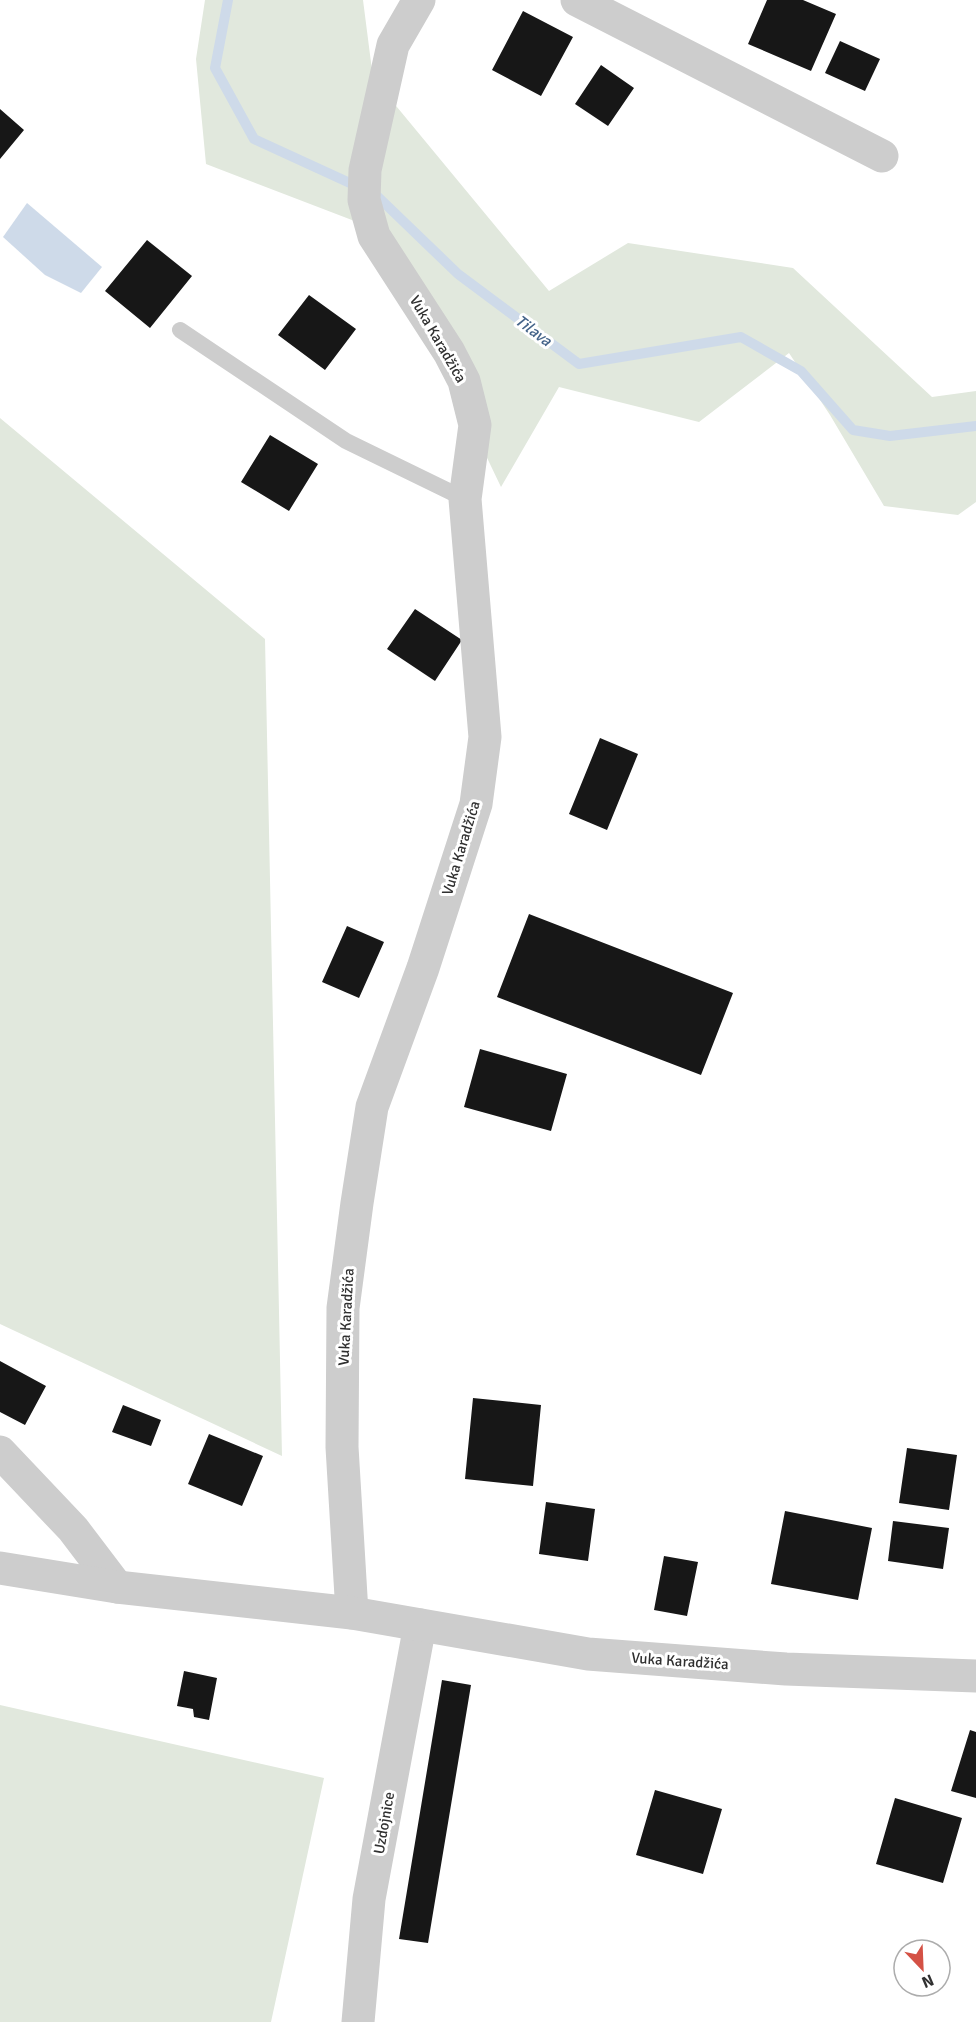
<svg xmlns="http://www.w3.org/2000/svg" width="976" height="2022" viewBox="0 0 976 2022" font-family="Signika,sans-serif">
  <rect width="100%" height="100%" fill="#fff"/>
  <!-- green -->
  <path fill="#e1e8dd" d="M205 0H363L373 78 549 291 628 243 793 268 932 397 976 391V502L958 515 884 506 830 415 789 353 699 422 559 387 501 487 378 230 206 164 196 59Z
    M0 418 265 639 282 1456 0 1324Z
    M0 1705 324 1778 271 2022H0Z"/>
  <!-- water -->
  <path fill="#cedae9" d="M27 203 102 267 81 293 45 275 3 237Z"/>
  <g fill="none" stroke-linecap="round" stroke-linejoin="round">
    <!-- stream -->
    <path stroke="#cedae9" stroke-width="10" d="M228 0 215 68 254 139 376 195 458 274 579 364 741 337 801 371 853 430 890 436 976 426"/>
  </g>
  <!-- building -->
  <path fill="#171717" d="M767 0H803L836 14 811 71 748 44Z
    M523 11 573 37 541 96 492 70Z
    M840 41 880 59 865 91 825 73Z
    M601 65 634 88 608 126 575 104Z
    M0 109 24 130 0 159Z
    M147 240 192 276 150 328 105 291Z
    M309 295 356 329 325 370 278 335Z
    M270 435 318 464 289 511 241 482Z
    M415 609 462 640 435 681 387 649Z
    M600 738 638 754 607 830 569 814Z
    M529 914 733 993 701 1075 497 997Z
    M347 926 384 942 359 998 322 982Z
    M480 1049 567 1074 551 1131 464 1107Z
    M0 1361 46 1386 25 1425 0 1412Z
    M473 1398 541 1405 533 1486 465 1479Z
    M123 1405 161 1420 151 1446 112 1432Z
    M209 1434 263 1456 242 1506 188 1484Z
    M907 1448 957 1455 949 1510 899 1503Z
    M546 1502 595 1509 588 1561 539 1554Z
    M785 1511 872 1528 858 1600 771 1584Z
    M893 1521 949 1528 943 1569 888 1561Z
    M664 1556 698 1562 687 1616 654 1610Z
    M184 1671 217 1678 209 1720 194 1717 193 1709 177 1706Z
    M442 1680 471 1685 428 1943 399 1939Z
    M970 1730 976 1732V1798L951 1791Z
    M655 1790 722 1809 703 1874 636 1855Z
    M895 1798 962 1818 943 1883 876 1864Z"/>
  <g fill="none" stroke-linecap="round" stroke-linejoin="round">
    <!-- service -->
    <path stroke="#cdcdcd" stroke-width="16" d="M180 330 346 441 465 499"/>
    <!-- minor -->
    <path stroke="#cdcdcd" stroke-width="33" d="M577 0 882 156
      M0 1452 73 1529 117 1587
      M352 1613 342 1447 343 1308 357 1203 372 1107 423 968 476 804 485 737 465 499 475 425 464 381 449 352 374 236 364 200 365 170 393 45 419 0
      M358 2022 369 1899 420 1625"/>
    <!-- tertiary -->
    <path stroke="#cdcdcd" stroke-width="33" d="M0 1568 117 1587 352 1613 588 1654 786 1669 976 1676"/>
  </g>
  <g text-anchor="middle" stroke-width="6" stroke-linejoin="round" paint-order="stroke">
    <!-- street labels -->
    <g font-size="15" fill="#303030" stroke="#fff">
      <text transform="translate(438 339) rotate(60)" y="5">Vuka Karadžića</text>
      <text transform="translate(461 848) rotate(-73)" y="5">Vuka Karadžića</text>
      <text transform="translate(346 1317) rotate(-87)" y="5">Vuka Karadžića</text>
      <text transform="translate(680 1661) rotate(4)" y="5">Vuka Karadžića</text>
      <text transform="translate(384 1823) rotate(-80)" y="5">Uzdojnice</text>
    </g>
    <!-- water labels -->
    <g font-size="16" font-style="italic" fill="#46658a" stroke="#fff">
      <text transform="translate(534 330) rotate(37)" y="6">Tilava</text>
    </g>
  </g>
  <!-- north arrow -->
  <g transform="translate(922 1968) rotate(157)"><circle r="28" fill="#ffffff" stroke="#acacac" stroke-width="1.5"/>
  <path d="M0-4.5L10 22L0 15L-10 22Z" fill="#d45145"/>
  <text y="-9" font-size="16" font-weight="bold" text-anchor="middle" fill="#303030">N</text>
  </g>
</svg>
